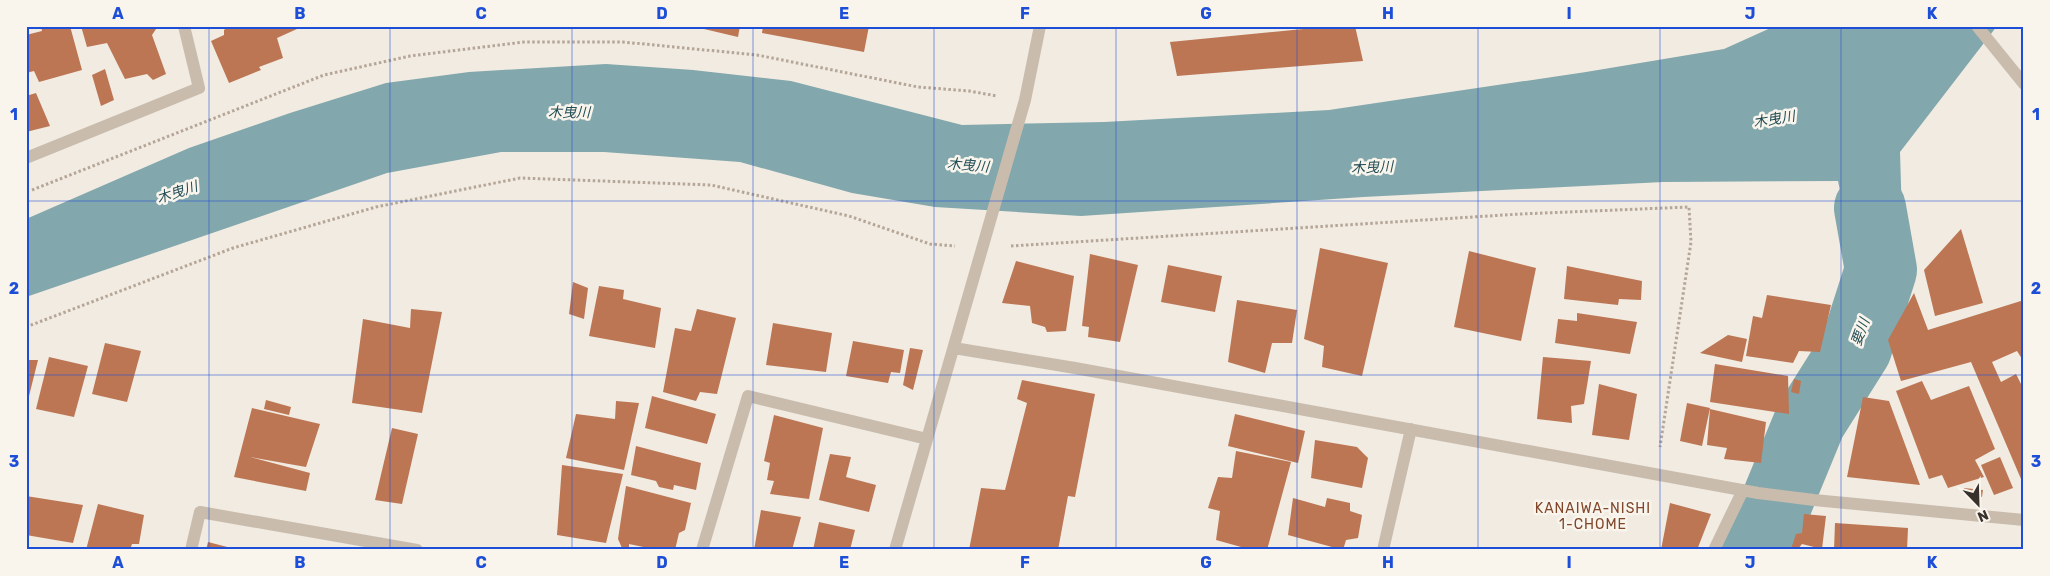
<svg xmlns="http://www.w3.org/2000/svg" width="2050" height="576" viewBox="0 0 2050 576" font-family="Rubik,'Noto Sans JP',sans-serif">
  <rect width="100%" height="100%" fill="#f1ebe1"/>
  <!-- water -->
  <path fill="#82a7ac" d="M1775 26H1997L1900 152 1904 284 1886 319 1846 284V219L1838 181 1663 182 1363 197 1081 216 935 207 852 193 740 162 604 152H501L387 173 26 297V219L189 148 290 113 386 83 469 72 606 64 693 70 791 81 962 125 1104 122 1329 110 1586 72 1724 49Z"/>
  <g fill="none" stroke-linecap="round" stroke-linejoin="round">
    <!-- river -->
    <path stroke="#82a7ac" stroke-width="72" d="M1757 550 1810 421 1856 348 1881 270 1870 208"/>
  </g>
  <!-- building -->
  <path fill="#bc7654" d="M41 26H70L82 70 39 82 34 71 26 73V35L42 31Z
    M81 26H158L152 35 166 74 153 80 147 74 125 79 107 43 87 47Z
    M229 26H296L297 29 277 38 283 58 259 67 261 70 229 83 211 41 224 35V30Z
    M705 26H740L738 37 704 29Z
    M763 26H869L864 52 762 33Z
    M1334 26H1355L1363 61 1177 76 1170 42Z
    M105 69 114 100 101 106 92 75Z
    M36 93 50 126 26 132V96Z
    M1961 229 1983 303 1935 316 1924 270Z
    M1320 248 1388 263 1362 376 1322 367 1324 346 1304 339Z
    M1469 251 1536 268 1521 341 1454 327Z
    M1090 254 1138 265 1120 342 1088 337 1089 327 1082 326Z
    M1016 261 1074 276 1066 331 1047 332 1045 327 1032 323 1030 306 1002 303Z
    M1168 265 1222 276 1215 312 1161 302Z
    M1567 266 1642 281 1641 300 1619 299 1618 305 1564 299Z
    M573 282 588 288 584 319 569 314Z
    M599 286 624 290 623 299 661 308 655 348 589 336Z
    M1914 293 1928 330 2024 300V362L2017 351 1992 362 2001 382 2016 374 2024 390V478L2021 479 1971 362 1901 381 1888 340Z
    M1767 295 1831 305 1820 352 1799 351 1793 363 1746 356 1753 316 1762 318Z
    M1237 300 1297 310 1292 343H1272L1265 373 1228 362Z
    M411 309 442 312 422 413 352 403 363 319 410 328Z
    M697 309 736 318 717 394 700 392 696 401 663 392 675 328 691 331Z
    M1577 313 1637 322 1630 354 1555 343 1558 319 1577 321Z
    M773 323 832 333 826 372 766 365Z
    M1728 335 1747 339 1742 362 1700 353Z
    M853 341 904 350 900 373 891 372 888 383 846 376Z
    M105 343 141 351 127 402 92 394Z
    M910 348 923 350 913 390 903 385Z
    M49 357 88 366 74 417 36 409Z
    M1543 357 1591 361 1584 404 1571 406 1572 423 1537 419Z
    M28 360H38L27 404 26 364Z
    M1715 364 1788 376 1789 414 1710 402Z
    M1794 379 1801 381 1799 394 1791 392Z
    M1022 380 1095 394 1075 497 1068 496 1058 550H969L981 488 1005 490 1027 403 1017 399Z
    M1922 381 1931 400 1969 386 1995 449 1975 460 1984 477 1948 488 1942 475 1929 479 1896 391Z
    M1599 384 1637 394 1629 440 1592 435Z
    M652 396 716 414 707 444 645 428Z
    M1863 397 1889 401 1920 485 1847 477Z
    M266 400 291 407 289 415 264 409Z
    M616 401 639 403 624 470 566 458 576 414 615 419Z
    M1687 403 1710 408 1702 446 1680 441Z
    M252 408 320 424 306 467 250 457 310 473 306 491 234 477Z
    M1710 409 1766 422 1761 463 1724 459 1727 448 1707 445Z
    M1235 414 1305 431 1298 463 1228 446Z
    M774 415 823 428 809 499 770 494 774 481 767 480 770 463 764 461Z
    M392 428 418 434 402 504 375 500Z
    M1315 440 1357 447 1368 458 1362 488 1311 478Z
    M636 446 701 463 696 490 674 485 673 490 659 487 656 481 631 475Z
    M1236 451 1291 462 1267 550H1252L1216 540 1220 511 1208 508 1218 477 1232 478Z
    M830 454 851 457 846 477 876 485 869 512 819 500Z
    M2000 457 2013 488 1994 495 1981 465Z
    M562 465 623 474 606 543 557 535Z
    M626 486 691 503 685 530 679 533 675 550H658L629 544V550L622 548 618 539Z
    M1964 488 1983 490 1982 497 1964 494Z
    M26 496 83 505 73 543 26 535Z
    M1293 498 1325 507 1327 498 1350 503V511L1362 515 1358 538 1346 540 1343 550 1288 535Z
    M1670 503 1711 514 1697 550H1661Z
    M98 504 144 515 139 544H132L130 550H86Z
    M761 510 801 517 792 550H754Z
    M1804 514 1826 516 1822 549 1802 544 1798 549H1791L1796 534 1802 533Z
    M819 522 855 530 850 550H813Z
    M1835 523 1908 528 1907 550H1834Z
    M208 542 235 549V550H206Z"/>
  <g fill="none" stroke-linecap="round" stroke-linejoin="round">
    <!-- path -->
    <path stroke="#b5a697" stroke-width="3" stroke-dasharray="2.5 2.5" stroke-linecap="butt" d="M32 190 324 75 410 56 524 42H623L757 55 918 87 969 91 997 96
      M1011 246 1520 214 1689 207 1691 242 1660 447
      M26 327 233 248 376 207 520 178 711 185 849 216 930 244 955 246"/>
    <!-- minor -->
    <path stroke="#c9bcad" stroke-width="12" d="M1977 26 2024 84
      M26 158 199 88 184 26
      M954 348 1075 368 1758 493 1814 500 2024 520
      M191 550 200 512 417 550
      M702 550 748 396 927 439
      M895 550 1025 100 1040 26
      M1383 550 1411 429
      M1714 550 1743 490"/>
  </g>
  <!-- grid -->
  <path fill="none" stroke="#1d4ed8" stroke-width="1" stroke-opacity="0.55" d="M209 26V550M390 26V550M572 26V550M753 26V550M934 26V550M1116 26V550M1297 26V550M1478 26V550M1660 26V550M1841 26V550M26 201H2024M26 375H2024"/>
  <g text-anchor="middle" stroke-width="5" stroke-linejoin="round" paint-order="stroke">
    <!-- water labels -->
    <g font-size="14" font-style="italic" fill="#244e56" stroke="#f9f5ed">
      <text transform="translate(569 112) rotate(1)" y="5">木曳川</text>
      <text transform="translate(1774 119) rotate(-9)" y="5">木曳川</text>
      <text transform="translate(968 165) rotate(5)" y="5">木曳川</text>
      <text transform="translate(1372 167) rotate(-2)" y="5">木曳川</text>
      <text transform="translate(177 192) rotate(-18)" y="5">木曳川</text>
      <text transform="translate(1860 332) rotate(-70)" y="5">要川</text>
    </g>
    <!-- neighbourhood labels -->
    <g font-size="14" letter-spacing="1" fill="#80472b" stroke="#f9f5ed">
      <text x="1593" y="513">KANAIWA-NISHI<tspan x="1593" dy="16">1-CHOME</tspan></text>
    </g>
  </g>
  <!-- border -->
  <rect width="2050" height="576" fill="none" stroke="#f9f5ed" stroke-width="55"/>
  <!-- north arrow -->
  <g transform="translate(1978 504) rotate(157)" stroke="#f9f5ed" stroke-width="4" paint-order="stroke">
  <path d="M0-4L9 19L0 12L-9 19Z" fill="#38302b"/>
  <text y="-8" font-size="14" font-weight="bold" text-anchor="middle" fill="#38302b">N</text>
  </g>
  <rect x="28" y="28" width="1994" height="520" fill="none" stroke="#1d4ed8" stroke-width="2"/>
  <g font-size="16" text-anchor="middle" font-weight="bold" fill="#1d4ed8">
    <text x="118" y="19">A</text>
    <text x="300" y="19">B</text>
    <text x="481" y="19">C</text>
    <text x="662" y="19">D</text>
    <text x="844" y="19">E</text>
    <text x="1025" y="19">F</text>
    <text x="1206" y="19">G</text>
    <text x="1388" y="19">H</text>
    <text x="1569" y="19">I</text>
    <text x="1750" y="19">J</text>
    <text x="1932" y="19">K</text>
    <text x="14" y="120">1</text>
    <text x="2036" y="120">1</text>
    <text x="14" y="294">2</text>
    <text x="2036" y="294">2</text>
    <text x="14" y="467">3</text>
    <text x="2036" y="467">3</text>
    <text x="118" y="568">A</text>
    <text x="300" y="568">B</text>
    <text x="481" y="568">C</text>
    <text x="662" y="568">D</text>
    <text x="844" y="568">E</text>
    <text x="1025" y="568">F</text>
    <text x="1206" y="568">G</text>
    <text x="1388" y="568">H</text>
    <text x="1569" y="568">I</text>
    <text x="1750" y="568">J</text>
    <text x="1932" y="568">K</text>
  </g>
</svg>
